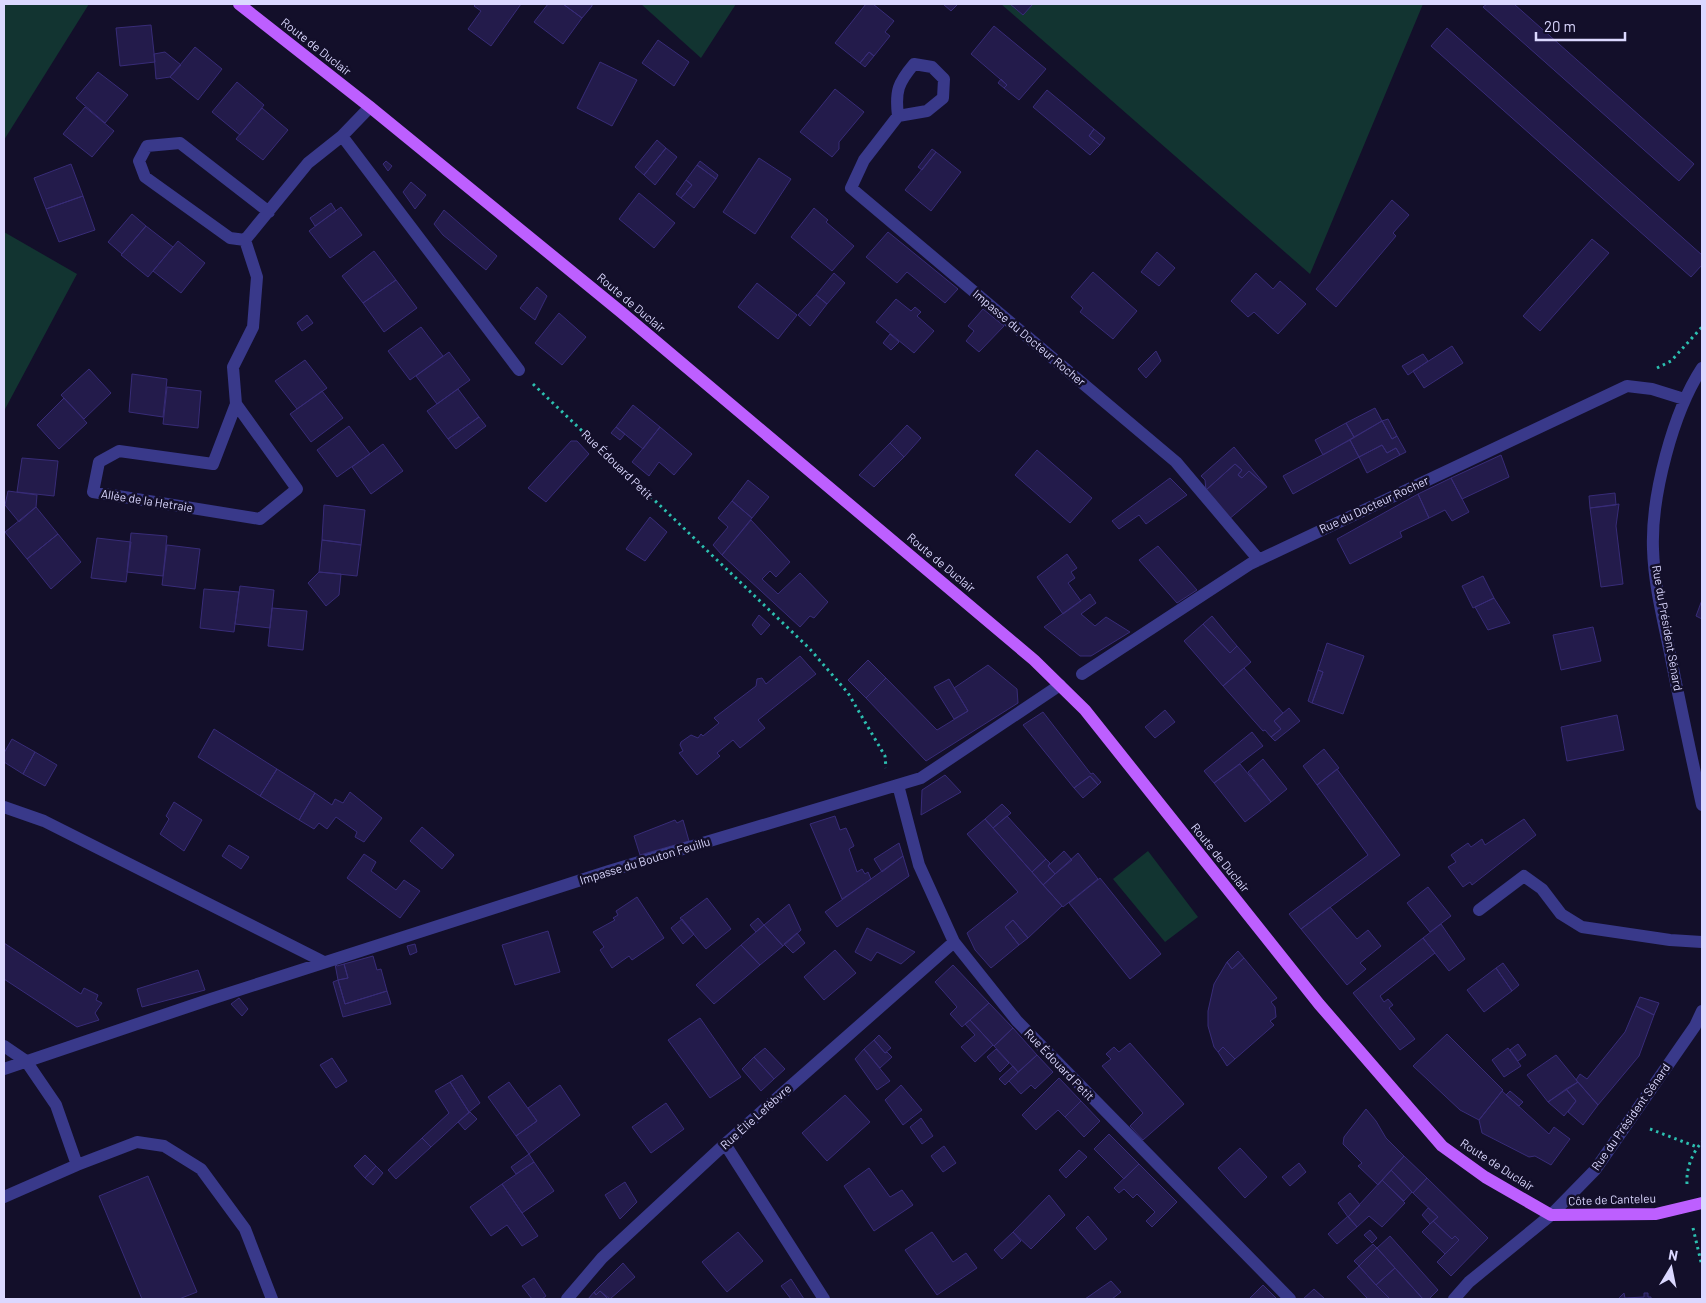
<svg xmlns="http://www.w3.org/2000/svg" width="1706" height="1303" viewBox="0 0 1706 1303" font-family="Barlow,sans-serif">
  <rect width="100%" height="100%" fill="#130f2a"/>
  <!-- green -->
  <path fill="#123431" d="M4 4H89L4 140Z
    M641 4H736L701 58Z
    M1001 4H1423L1310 274Z
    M4 232 77 274 4 411Z
    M1148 851 1198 917 1165 942 1113 879Z"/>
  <!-- building -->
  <path fill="#231b4b" stroke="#382c78" d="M476 4H521L491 46 468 29 481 11 474 6Z
    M548 4H563L582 18 563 44 534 22Z
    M563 4H592V6L582 18Z
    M866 4H873L894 21 885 32 890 36 874 56 869 52 860 63 835 43Z
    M943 4H958L951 11Z
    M1010 4H1033L1023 15Z
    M1487 4H1514L1694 164 1679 181 1483 7Z
    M151 25 155 62 120 66 116 28Z
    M994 26 1046 69 1019 100 1004 88 1007 85 971 54Z
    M1447 28 1702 255V265L1691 277 1431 46Z
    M658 40 689 62 674 86 642 63Z
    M195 47 222 69 198 100 170 77Z
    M165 52 181 65 170 77 156 79 154 54Z
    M869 52 874 56 865 67 860 63Z
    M600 62 637 80 612 126 577 108Z
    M98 72 128 95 105 123 76 98Z
    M1001 79 1007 85 1004 88 998 83Z
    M237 82 264 105 240 135 212 112Z
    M835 89 864 112 839 142V149L832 157 800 132Z
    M1047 90 1094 129 1089 136 1100 145 1090 155 1033 107Z
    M85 107 114 131 92 157 63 134Z
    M262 108 288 130 263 160 236 139Z
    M1094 129 1105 138 1100 145 1089 136Z
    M657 140 666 148 644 175 635 167Z
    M666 148 677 157 655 185 644 175Z
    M932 149 936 152 922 170 918 167Z
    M936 152 961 172 931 211 905 190Z
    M759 158 791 179 755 234 723 212Z
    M386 161 392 166 388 171 383 164Z
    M700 161 718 175 716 179 697 165Z
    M71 164 83 196 46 209 34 178Z
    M697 165 716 179 694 208 681 198 692 185 686 180Z
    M686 180 692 185 681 198 676 194Z
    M411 182 426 195 415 209 403 192Z
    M639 193 675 223 654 248 619 219Z
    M83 196 95 230 59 242 46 209Z
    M1392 200 1409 215 1393 233 1396 236 1336 307 1316 289Z
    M331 203 336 211 315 226 310 218Z
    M341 207 362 235 330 258 309 231Z
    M814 208 828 220 826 222 854 246 832 271 791 237Z
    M444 210 497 256 486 270 443 235 434 224Z
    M132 214 146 226 122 254 108 242Z
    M146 226 173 247 148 277 121 255Z
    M888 232 958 289 945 303 907 272 897 283 866 257Z
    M1592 239 1609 253 1540 331 1523 316Z
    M178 241 205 263 181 293 153 271Z
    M374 251 396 280 363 303 342 276Z
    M1157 252 1175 268 1159 286 1141 272Z
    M1093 272 1137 311 1113 339 1080 312 1083 308 1071 297Z
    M834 273 845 283 827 304 816 295Z
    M1256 273 1273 289 1280 281 1306 304 1278 334 1254 312 1248 317 1231 301Z
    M396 280 417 308 384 332 363 303Z
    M757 283 797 315 778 339 738 307Z
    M537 287 547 296 535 320 520 308Z
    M816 295 827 304 810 326 798 315Z
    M896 299 911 311 915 307 921 312 917 316 934 331 914 353 876 322Z
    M983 309 1004 326 979 352 966 341 974 331 968 326Z
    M559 313 586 337 562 365 535 343Z
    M307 315 313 323 302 331 297 323Z
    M421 327 443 356 410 380 388 351Z
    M890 334 899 342 891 350 883 343Z
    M1452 346 1463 363 1424 388 1413 371Z
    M1156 351 1161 361 1146 378 1138 369Z
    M449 352 470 380 437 404 416 376Z
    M1423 354 1428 361 1408 375 1402 366Z
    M305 360 327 388 297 409 275 381Z
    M89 369 111 393 84 419 61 395Z
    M132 374 167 379 163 417 129 412Z
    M167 387 201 391 198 428 163 424Z
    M458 389 479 417 448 439 427 411Z
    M322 391 343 418 311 442 290 414Z
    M64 398 87 423 59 449 37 425Z
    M633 405 660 427 643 449 616 427Z
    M1375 408 1382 421 1354 437 1346 423Z
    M479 417 486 426 456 449 448 439Z
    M1388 419 1397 436 1392 439 1382 421Z
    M1382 421 1392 439 1397 436 1406 452 1400 455 1396 448 1387 453 1382 445 1359 457 1350 440Z
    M1346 423 1354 437 1323 455 1315 440Z
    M907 425 921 438 904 457 890 443Z
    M349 426 370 454 337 477 317 450Z
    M616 427 625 434 620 440 611 433Z
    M660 427 692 454 674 475 659 462 649 476 632 462Z
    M1350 440 1359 457 1293 494 1283 476Z
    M571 441H577L589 454 546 502 528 488Z
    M890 443 904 457 874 487 859 475Z
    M383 444 403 471 371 494 352 467Z
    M1382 445 1387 453 1396 448 1400 455 1367 473 1359 457Z
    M1234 447 1267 487 1249 471 1242 478 1238 475 1242 470 1235 464 1206 490 1205 480 1201 476Z
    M1037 450 1092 498 1070 523 1015 475Z
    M1501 455 1509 477 1462 499 1451 478Z
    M22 458 58 461 54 496 17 492Z
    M1235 464 1242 470 1238 475 1242 478 1249 471 1267 487 1228 520 1206 490Z
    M1170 478 1187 495 1146 524 1139 515 1119 529 1112 521Z
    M1451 478 1469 512 1452 521 1445 510 1429 518 1418 494Z
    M748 480 769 497 752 518 732 501Z
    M8 491 37 495 36 507 19 522 5 505Z
    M1615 493 1616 505 1590 508 1589 496Z
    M1418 494 1429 518 1400 532 1402 537 1350 564 1337 539Z
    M732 501 752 518 722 555 713 545 728 527 718 518Z
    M1619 504 1616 526 1623 584 1601 587 1590 508Z
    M324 505 365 510 361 545 322 540Z
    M36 507 58 534 27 559 5 532Z
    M650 517 667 532 645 561 626 549Z
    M751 520 790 562 776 577 770 571 762 579 778 594 800 573 828 602 814 618 810 616 800 627 722 555Z
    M131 533 167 536 163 576 127 572Z
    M58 534 81 562 51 589 27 559Z
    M97 538 131 542 126 582 91 578Z
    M322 540 361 545 357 576 319 572Z
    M167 545 200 549 195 589 162 585Z
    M1158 546 1197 590 1177 603 1139 560Z
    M1067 554 1077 568 1071 572 1075 578 1068 583 1081 601 1063 614 1037 577Z
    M319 572 341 574 339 595 326 606 308 583Z
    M1483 576 1494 598 1473 608 1462 586Z
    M240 586 274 590 270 628 235 624Z
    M204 589 239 592 234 632 200 628Z
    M1090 594 1096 603 1081 614 1095 626 1106 617 1130 632 1091 656H1080L1044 627Z
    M1494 598 1510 623 1488 630 1475 607Z
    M1702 600V619L1696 616Z
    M272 608 307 611 303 650 268 646Z
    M759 615 770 625 761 635 752 625Z
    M1212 616 1237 646 1230 653 1203 624Z
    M1203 624 1230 653 1237 646 1251 662 1223 686 1184 641Z
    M1593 627 1601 661 1561 670 1553 635Z
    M1327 643 1364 656 1343 714 1312 703 1323 672 1318 670Z
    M800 656 816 674 758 720 765 728 740 748 733 740 717 753 720 756 697 775 679 753 683 751 680 745 681 742 691 735 698 738 701 734 703 736 719 723 714 718 756 686 757 679 762 678 766 684Z
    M868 660 886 678 866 698 848 680Z
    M988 665 1017 689 1018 703 926 761 866 698 886 678 937 730 968 711 954 688Z
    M1244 668 1283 713 1274 721 1281 729 1271 737 1265 730 1263 731 1223 686Z
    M1318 670 1323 672 1312 703 1308 701Z
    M949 679 968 711 954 719 934 687Z
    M1289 708 1300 721 1275 741 1271 737 1281 729 1274 721Z
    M1165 710 1175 722 1155 738 1145 727Z
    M1043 712 1091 774 1093 773 1101 782 1098 785 1090 776 1074 788 1023 725Z
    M1617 715 1624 750 1567 761 1561 727Z
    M214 729 277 769 260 796 198 757Z
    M1252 732 1263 746 1214 783 1204 771Z
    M12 739 35 752 23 774 4 762V753Z
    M1324 749 1339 768 1317 785 1303 766Z
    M35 752 57 765 45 786 23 774Z
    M1263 759 1287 789 1271 802 1248 772Z
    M1240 764 1271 802 1245 822 1214 783Z
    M277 769 315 793 299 820 260 796Z
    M1337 769 1400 855 1301 929 1289 914 1368 855 1317 785Z
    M945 775 961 792 921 815 922 790Z
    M1090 776 1098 785 1083 798 1074 788Z
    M350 792 382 818 364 842 355 837 357 832 336 817 327 829 319 823 314 829 299 820 315 793 332 805 335 799 343 803Z
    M174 802 202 820 184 851 160 834 169 819 166 816Z
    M1002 804 1011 813 993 828 985 819Z
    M835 816 840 830 846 828 854 846 849 849 857 872 862 869 865 874 868 872 871 879 842 899 810 824Z
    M1007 816 1046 859 1032 872 993 828Z
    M985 819 1062 906 1028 938 1013 920 1005 927 1019 945 991 968 975 950 967 933 1018 892 967 834Z
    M1524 819 1536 835 1472 885 1470 882 1463 887 1448 867 1456 862 1451 855 1468 843 1471 847 1482 839 1485 845Z
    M675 820 677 823 683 820 689 841 640 855 634 836Z
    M422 827 454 855 442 869 410 841Z
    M899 843 903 856 882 872 874 859Z
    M229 845 249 857 241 869 222 856Z
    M1064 851 1072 860 1055 874 1048 866Z
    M1078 853 1098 879 1063 907 1043 885Z
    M364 854 376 862 371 871 396 890 404 880 420 891 400 918 347 878Z
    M903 856 909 876 837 927 825 912Z
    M1046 859 1050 863 1048 866 1055 874 1043 885 1032 872Z
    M1100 878 1161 954 1130 979 1069 903Z
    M1428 887 1451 916 1430 932 1407 903Z
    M637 897 664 938 632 960 629 956 612 968 600 950 604 947 593 932 615 920 613 918 618 915 616 911Z
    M707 898 731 929 706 949 680 918Z
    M789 904 801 930 783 946 764 925Z
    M1330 907 1357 939 1368 930 1381 946 1360 963 1366 969 1347 985 1301 929Z
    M758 918 764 925 756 932 750 925Z
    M682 919 694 934 683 944 671 928Z
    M1013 920 1028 938 1019 945 1005 927Z
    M1441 924 1465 959 1449 971 1423 938Z
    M764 925 783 946 760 965 741 945Z
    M867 928 915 952 901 964 877 952 871 961 855 952Z
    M548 931 560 972 515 985 502 945Z
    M797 933 805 943 793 953 784 944Z
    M1423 938 1435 953 1380 996 1384 1002 1388 999 1393 1005 1389 1008 1415 1039 1400 1050 1353 993Z
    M4 943 81 994 84 988 98 995 96 1000 102 1003 95 1013 99 1020 77 1027 4 979Z
    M415 944 417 952 410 955 407 946Z
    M741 945 760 965 714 1004 696 985Z
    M835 950 856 973 824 1000 804 977Z
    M1238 951 1244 958 1232 969 1227 962Z
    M373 956 377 970 381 969 387 991 345 1004 338 980 348 978 344 964Z
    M1244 958 1277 998 1271 1002 1275 1007 1276 1017 1270 1021 1274 1025 1235 1059 1223 1047 1218 1052 1214 1047 1208 1026V1011L1214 984 1227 962 1232 969Z
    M1503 963 1519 985 1512 991 1496 968Z
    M335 964 337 966 344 964 348 978 338 980Z
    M953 965 989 1003 962 1027 950 1014 957 1007 935 982Z
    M1496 968 1512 991 1484 1012 1467 990Z
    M198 970 205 990 142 1007 137 989Z
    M338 980 345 1004 387 991 391 1004 343 1017 333 982Z
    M1640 997 1659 1003 1654 1015 1636 1006Z
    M239 998 248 1009 242 1016 231 1004Z
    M989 1003 1013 1028 994 1046 970 1020Z
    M1636 1006 1654 1015 1639 1056 1598 1105 1576 1080 1580 1074 1587 1079 1625 1032Z
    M700 1018 741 1077 710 1098 668 1040Z
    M970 1020 993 1045 975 1062 961 1047 975 1035 965 1024Z
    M1013 1028 1037 1055 1018 1072 994 1046Z
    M1447 1034 1503 1090 1479 1120 1460 1110 1413 1066Z
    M879 1035 891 1048 885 1053 874 1040Z
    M874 1040 885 1053 887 1052 892 1057 880 1068 864 1049Z
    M1130 1043 1184 1104 1143 1140 1130 1126 1143 1113 1102 1066 1111 1059 1106 1054 1114 1047 1119 1052Z
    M1518 1044 1526 1055 1518 1061 1510 1050Z
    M1223 1047 1235 1059 1227 1066 1218 1052Z
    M765 1048 785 1069 774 1079 754 1057Z
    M1508 1048 1521 1066 1504 1077 1492 1060Z
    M864 1049 890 1081 877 1090 855 1059Z
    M996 1049 1009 1063 1000 1072 987 1057Z
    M1037 1055 1053 1072 1035 1089 1031 1085 1021 1094 1009 1081Z
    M1556 1055 1578 1082 1548 1102 1527 1075Z
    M754 1057 774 1079 761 1091 742 1069Z
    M332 1058 347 1081 336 1088 320 1065Z
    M1013 1066 1018 1072 1005 1085 999 1079Z
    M462 1075 480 1103 469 1112 450 1082Z
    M1059 1078 1081 1101 1065 1117 1058 1110 1036 1130 1022 1115Z
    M450 1082 469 1112 431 1147 422 1138 449 1113 435 1091Z
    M509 1082 537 1121 516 1136 488 1097Z
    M1578 1082 1598 1105 1583 1125 1568 1112 1576 1101 1566 1089Z
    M560 1085 580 1115 529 1154 516 1136 537 1121 528 1108Z
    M901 1085 922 1110 903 1125 885 1100Z
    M1566 1089 1576 1101 1564 1116 1548 1102Z
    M1502 1091 1549 1134 1554 1127 1570 1139 1551 1165 1535 1156 1529 1157 1482 1133 1479 1120Z
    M1510 1091 1523 1102 1519 1106 1506 1095Z
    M845 1095 870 1122 827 1161 802 1133Z
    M1081 1101 1100 1121 1084 1137 1065 1117Z
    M666 1103 684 1129 651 1153 632 1127Z
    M1366 1109 1376 1121 1386 1138 1404 1156 1378 1185 1358 1166 1362 1163 1343 1144 1344 1137Z
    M470 1112 477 1119 465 1130 458 1122Z
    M921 1118 933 1136 922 1144 910 1127Z
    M1109 1134 1139 1164 1124 1179 1094 1149Z
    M422 1138 431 1147 396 1179 388 1170Z
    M944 1146 956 1163 943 1172 931 1156Z
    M1240 1148 1267 1177 1245 1198 1218 1168Z
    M1079 1150 1087 1157 1066 1178 1059 1170Z
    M529 1154 534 1162 516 1174 511 1167Z
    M365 1155 376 1166 365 1178 354 1166Z
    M1404 1156 1427 1178 1413 1193 1391 1170Z
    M534 1162 554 1191 522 1213 502 1184Z
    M1299 1163 1306 1172 1290 1186 1282 1177Z
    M1139 1164 1177 1202 1152 1227 1146 1221 1155 1212 1137 1194 1133 1198 1124 1189 1119 1193 1114 1188Z
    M376 1166 383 1173 373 1185 365 1178Z
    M869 1168 890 1197 902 1190 913 1205 874 1231 844 1186Z
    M1391 1170 1412 1192 1404 1201 1382 1180Z
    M148 1176 197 1292 179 1299H142L99 1196Z
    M1427 1178 1488 1238 1451 1276 1437 1262 1459 1240 1455 1236 1452 1239 1433 1221 1438 1217 1413 1193Z
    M1382 1180 1405 1203 1382 1227 1369 1216 1357 1227 1348 1217Z
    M625 1182 637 1202 620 1219 605 1195Z
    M502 1184 538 1236 522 1246 507 1225 491 1236 470 1207Z
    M1350 1193 1360 1205 1348 1217 1338 1203Z
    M1049 1195 1065 1215 1031 1249 1013 1232Z
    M1428 1208 1438 1217 1430 1224 1422 1215Z
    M1088 1216 1107 1239 1095 1250 1076 1228Z
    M1348 1216 1357 1227 1337 1244 1328 1234Z
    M1433 1221 1452 1239 1455 1236 1459 1240 1445 1254 1422 1232Z
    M1370 1230 1377 1238 1372 1243 1364 1235Z
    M738 1232 763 1261 727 1292 702 1262Z
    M932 1232 953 1262 966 1253 977 1268 937 1295 905 1250Z
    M1013 1232 1021 1241 1002 1259 994 1250Z
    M1390 1236 1438 1290 1429 1299H1423L1377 1248Z
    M1373 1244 1377 1248 1359 1266 1354 1261Z
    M1377 1248 1395 1268 1376 1285 1359 1266Z
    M623 1263 635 1277 610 1299 600 1291 596 1295 594 1292Z
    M1359 1266 1376 1285 1390 1299H1368L1347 1277Z
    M1395 1268 1423 1299H1390L1376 1285Z
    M534 1278 546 1296 542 1299H532L522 1286Z
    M791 1279 804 1299H791L781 1286Z
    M1111 1281 1121 1292 1112 1299H1085Z
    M1263 1285 1277 1299H1249Z
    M1314 1289 1325 1299H1303Z
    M600 1291 608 1299H588L594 1292 596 1295Z
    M1624 1293 1625 1298 1644 1297V1293H1648V1297H1651V1299H1618Z"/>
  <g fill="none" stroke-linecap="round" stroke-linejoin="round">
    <!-- path -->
    <path stroke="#2cbfb0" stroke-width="3" stroke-dasharray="2.5 4" stroke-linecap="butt" d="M1657 368 1671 361 1702 327
      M533 384 809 648 848 693 885 756 886 768
      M1650 1129 1697 1147
      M1687 1184C1686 1169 1692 1153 1702 1142
      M1693 1228 1702 1266"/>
    <!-- minor -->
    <path stroke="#39398a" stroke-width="12" d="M898 116C895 91 898 83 914 64L932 67 944 79 943 98 927 111 898 116 864 160 851 188 1176 462 1259 560
      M342 136 519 370
      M245 240 230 238 145 177 139 161 147 146 180 143 269 212
      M1702 368C1673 412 1651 496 1653 549 1654 584 1663 619 1670 653 1680 704 1691 755 1702 805
      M236 404 213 464 119 451 99 462 93 492 260 519 297 489 236 404 233 367 253 327 257 277 245 240 308 163 342 136 370 107
      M1082 674 1250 564 1627 386 1652 389 1684 399
      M898 785 919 865 954 942 1017 1021 1290 1299
      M4 807 44 821 324 962
      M1479 910 1524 876 1542 889 1561 914 1582 927 1670 940 1702 942
      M4 1046 26 1061 56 1105 77 1165 4 1197
      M4 1069 211 999 609 871 921 778 1060 685
      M725 1144 824 1299
      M77 1165 137 1142 164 1146 201 1169 245 1229 272 1299
      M567 1299 602 1258 725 1144 954 942
      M1454 1299 1469 1282 1551 1215 1595 1170 1695 1026 1702 1011"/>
    <!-- major -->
    <path stroke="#bd5fff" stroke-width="12" d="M239 4 370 107 621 312 1034 660 1085 710 1319 1004 1442 1146 1485 1177 1551 1215 1656 1214 1702 1203"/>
  </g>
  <g text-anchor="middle" stroke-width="5" stroke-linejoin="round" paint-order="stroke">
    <!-- street labels -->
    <g font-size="12" fill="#dbd8ff" stroke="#130f2a">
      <text transform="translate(316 47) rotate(38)" y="4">Route de Duclair</text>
      <text transform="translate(631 303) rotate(40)" y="4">Route de Duclair</text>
      <text transform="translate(1029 338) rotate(40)" y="4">Impasse du Docteur Rocher</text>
      <text transform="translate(617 465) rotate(44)" y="4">Rue Édouard Petit</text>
      <text transform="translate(147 501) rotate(9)" y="4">Allée de la Hetraie</text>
      <text transform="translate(1374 505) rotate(-25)" y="4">Rue du Docteur Rocher</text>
      <text transform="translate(941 563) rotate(40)" y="4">Route de Duclair</text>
      <text transform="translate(1667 628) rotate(80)" y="4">Rue du Président Sénard</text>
      <text transform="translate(1220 858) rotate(51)" y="4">Route de Duclair</text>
      <text transform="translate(645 861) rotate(-17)" y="4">Impasse du Bouton Feuillu</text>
      <text transform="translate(1059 1065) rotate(46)" y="4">Rue Édouard Petit</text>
      <text transform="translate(756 1117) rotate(-42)" y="4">Rue Élie Lefèbvre</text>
      <text transform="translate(1631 1117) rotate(-55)" y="4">Rue du Président Sénard</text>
      <text transform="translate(1497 1165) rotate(33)" y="4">Route de Duclair</text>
      <text transform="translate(1612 1200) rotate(-2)" y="4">Côte de Canteleu</text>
    </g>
  </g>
  <!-- border -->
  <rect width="1706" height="1303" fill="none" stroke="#dbd8ff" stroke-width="10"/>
  <!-- north arrow -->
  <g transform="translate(1671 1268) rotate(10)" stroke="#130f2a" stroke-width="4" paint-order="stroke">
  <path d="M0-4L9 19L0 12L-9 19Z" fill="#dbd8ff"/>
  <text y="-8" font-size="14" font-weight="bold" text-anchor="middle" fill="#dbd8ff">N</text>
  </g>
  <!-- scale -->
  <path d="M1536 32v8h89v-8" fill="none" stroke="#dbd8ff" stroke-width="2.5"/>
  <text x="1544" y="32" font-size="15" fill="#dbd8ff" stroke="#130f2a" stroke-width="4" paint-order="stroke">20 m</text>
</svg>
